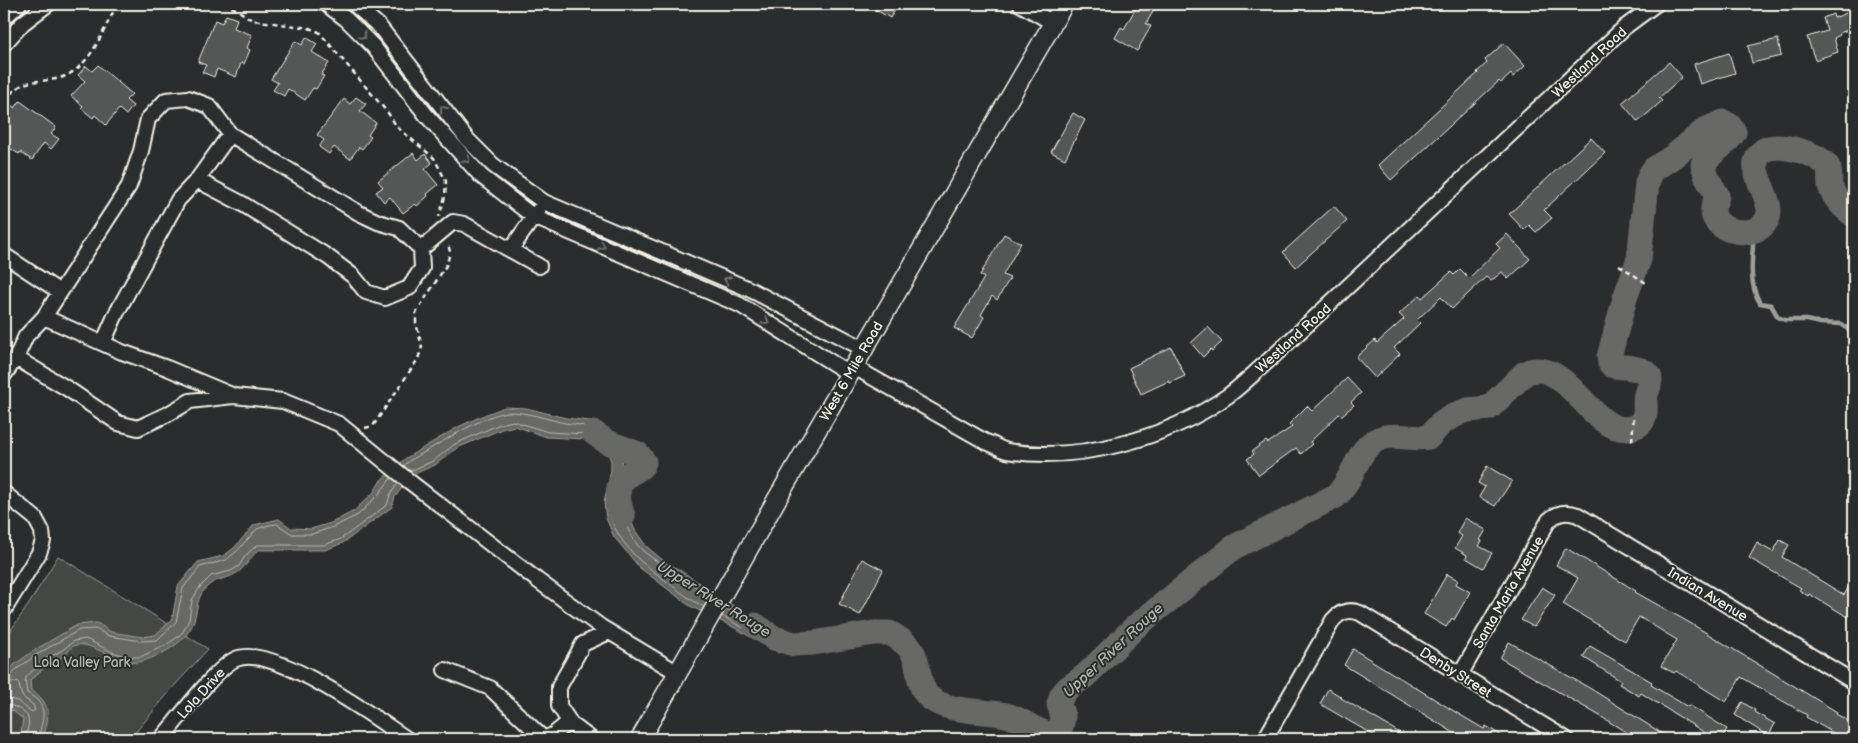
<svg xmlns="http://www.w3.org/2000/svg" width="1858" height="743" viewBox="0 0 1858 743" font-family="'Balsamiq Sans',sans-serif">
  <rect width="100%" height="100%" fill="#2a2d2e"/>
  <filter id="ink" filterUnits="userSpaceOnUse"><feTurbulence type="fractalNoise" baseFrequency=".02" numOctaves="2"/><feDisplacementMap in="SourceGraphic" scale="10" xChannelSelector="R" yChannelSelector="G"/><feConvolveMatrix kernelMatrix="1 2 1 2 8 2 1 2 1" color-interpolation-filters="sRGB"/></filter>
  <g filter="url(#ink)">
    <!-- green -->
    <path fill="#444645" stroke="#9c9c96" d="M58 556 208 649 176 684 130 739H4V640L29 604Z"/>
    <!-- water -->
    <path fill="#676866" stroke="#9f9f9a" d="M505 407 526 408 566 418 589 421 611 437 622 440 624 456 618 472 623 497 628 515 635 530 646 546 665 562 678 569 749 616 787 637 779 653 733 627 690 606 640 568 614 537 606 518 604 503 611 470V461L607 451 598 444 584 439 547 437 515 426 502 429 457 448 435 465 412 475 395 497 392 507 343 543 325 550H258C250 558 245 569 235 574 223 581 216 577 205 589 196 599 198 609 194 620 189 641 162 655 143 661 119 669 91 638 74 646 70 647 68 653 64 656 59 659 54 660 50 663 43 668 37 675 30 680L31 690C53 704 49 717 43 739H20L23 719 13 711 4 708V677L14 665 33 651 77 625 97 623 111 632 142 637 155 635 172 620 178 586 198 562 223 556 234 548 254 525 279 519 291 528 311 529 331 523 354 511 374 492 381 480 406 458 458 427 484 415Z"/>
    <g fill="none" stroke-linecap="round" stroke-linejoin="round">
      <!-- shore -->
      <path stroke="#bcbab4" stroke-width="1" d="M404 466 409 461C431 449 486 413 508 412 528 412 546 419 565 423 578 425 587 424 596 434L594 437 585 434 548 432 513 421 500 424 455 444 433 461 410 471
        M704 607C690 600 678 590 666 581 659 575 651 570 644 564 623 546 600 515 612 487H616C621 509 626 535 643 551 653 559 664 566 675 573 687 580 698 589 710 597
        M722 616 774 645 778 644V638L726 608
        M4 679 9 678 17 669 36 655 79 630 96 629 109 636 142 641 157 640 176 622 183 588 200 567 226 560 237 551 257 529 269 525 277 524 292 534H312L333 527 358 515 378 495 392 477
        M4 685 18 681 22 696 33 705 35 710 32 712 17 701 4 698
        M4 704C11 705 26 710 28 718 30 724 26 734 25 739
        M38 739C40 726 49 712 37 700 34 697 30 695 27 693L25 680 27 676 47 658 61 651 74 641 86 639 112 652 129 657H140L164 646 175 639 183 632 189 620 192 600 200 587 211 576 231 571 239 566 246 555 257 545H324L341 539 387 505 390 495 398 483"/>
      <!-- stream -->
      <path stroke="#9f9f9a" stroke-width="4.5" d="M1754 230C1753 254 1747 282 1760 303L1771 305 1778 317 1785 320H1806L1820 323 1842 324 1854 335"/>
      <!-- river -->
      <path stroke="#676866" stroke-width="25" d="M594 433 607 442 638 454 644 462C642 468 638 469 633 472 613 482 617 499 623 516
        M755 625 774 638 794 644 813 643 874 633H890C898 638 909 645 913 653 920 666 917 685 928 696 944 713 984 710 1006 715 1024 719 1039 736 1055 734L1060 729 1062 723 1063 717 1059 704 1062 695 1068 688 1085 676 1134 628 1234 547 1336 496C1356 478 1356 443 1385 437 1400 434 1415 440 1429 437L1441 423 1459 413 1468 410 1489 408 1525 373C1561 356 1586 417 1615 427 1627 431 1643 428 1645 413 1646 407 1644 400 1646 394 1648 388 1653 378 1647 373 1639 367 1622 367 1613 366L1610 363 1609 357 1625 298 1639 259 1647 183 1650 175 1654 169 1674 156 1705 130 1723 122 1729 125 1734 132C1727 145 1711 152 1703 164L1707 178 1717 195C1717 200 1713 204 1713 209 1712 220 1722 228 1731 230 1740 233 1753 233 1761 227 1783 210 1752 181 1756 162 1757 157 1760 153 1764 150 1779 142 1819 153 1828 167 1831 173 1829 180 1830 186 1834 198 1844 209 1854 215"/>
    </g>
    <!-- building -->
    <path fill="#555756" stroke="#f4f1e8" d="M866 4H899L890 18Z
      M1138 4H1148L1155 8 1146 24 1151 26 1137 51 1115 38 1121 27 1124 29Z
      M1854 10V28L1839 33 1840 35 1834 38 1838 52 1815 60 1807 37 1827 31 1823 18 1833 14 1834 18Z
      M226 15 237 19 234 28 252 35 247 48 250 50 244 64 241 63 236 77 217 69 214 77 202 72 206 65 198 62 215 20 222 23Z
      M306 37 317 44 312 52 329 63 321 75 324 76 316 89 313 88 305 100 288 89 284 96 273 90 278 83 271 79 295 41 302 45Z
      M1778 39 1781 56 1752 63 1748 46Z
      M1504 43 1525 66 1513 77 1511 74 1501 83 1499 81 1391 180 1378 165 1478 73 1477 72 1487 63 1485 60Z
      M1729 53 1735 73 1700 84 1694 64Z
      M1669 62 1682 77 1659 98 1662 101 1638 122 1622 103Z
      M98 65 132 94 126 100 133 106 126 115 119 109 106 125 95 115 93 118 81 108 83 106 71 96 85 81 78 75 86 66 92 71Z
      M356 97 366 104 360 111 376 123 368 135 371 137 362 149 359 147 350 159 334 147 329 154 319 147 324 140 317 135 344 99 350 104Z
      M20 101 56 127 51 134 59 139 51 149 44 143 32 160 20 152 19 154 6 146 8 143 4 140V109L8 103 15 108Z
      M1073 113 1085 120 1065 159 1051 152Z
      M1591 138 1605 153 1544 210 1552 218 1536 232 1529 225 1524 230 1509 214Z
      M413 153 418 160 425 154 432 163 425 169 438 185 427 194 428 196 417 206 415 204 403 213 390 197 384 202 376 192 383 187 378 181Z
      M1334 206 1347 221 1296 267 1283 252Z
      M1004 234 1021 243 1003 275 1010 278 997 300 992 296 981 315 984 317 972 338 954 328 984 278 980 275Z
      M1507 234 1530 259 1508 279 1502 272 1491 281 1486 277 1452 309 1441 297 1417 320 1420 323 1394 348 1400 354 1375 378 1356 357 1375 340 1377 343 1404 319 1399 314 1420 295 1422 298 1451 272 1454 275 1460 269 1469 278 1500 248 1496 244Z
      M1208 327 1222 342 1212 351 1211 349 1203 357 1191 343Z
      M1171 347 1185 376 1170 383 1169 381 1141 394 1129 368Z
      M1347 378 1361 393 1351 402 1354 405 1341 416 1339 414 1310 442 1312 444 1301 454 1296 448 1259 475 1247 459 1254 454 1252 451 1266 441 1268 443 1292 427 1289 424 1307 406 1312 411Z
      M1487 466 1512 481 1495 506 1479 497 1485 487 1478 483Z
      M1465 518 1486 530 1480 540 1482 541 1479 546 1492 553 1483 568 1466 558 1467 555 1455 548 1462 536 1457 533Z
      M1780 540 1789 545 1782 557 1844 595 1854 578V607L1848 617 1809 594 1808 596 1799 590 1801 588 1749 558 1757 543 1773 552Z
      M1566 548 1636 591 1635 592 1690 623 1837 712 1836 714 1854 724V739H1844L1806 717 1807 715 1741 677 1726 702 1676 671 1674 673 1661 666 1677 640 1639 617 1625 641 1563 604 1578 578 1556 565Z
      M862 559 883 570 860 615 839 604Z
      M1447 574 1458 580 1456 584 1470 592 1454 620 1452 618 1446 627 1424 614Z
      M1542 587 1555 595 1534 627 1521 620Z
      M1509 642 1591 689 1671 739H1637L1600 716 1500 658Z
      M1590 646 1652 682 1651 685 1688 707 1689 705 1727 729 1721 739H1715L1641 693 1639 696 1619 684 1621 681 1583 657Z
      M1353 649 1457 713 1484 729 1486 726 1507 739H1464L1344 665Z
      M1328 689 1342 697 1341 698 1410 739H1380L1320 704Z
      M1742 702 1755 710 1754 712 1775 724 1768 736 1735 715Z"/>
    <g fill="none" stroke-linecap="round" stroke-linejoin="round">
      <!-- minor casing -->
      <g stroke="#f4f1e8" stroke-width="18">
        <path id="minor" d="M326 4 346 19 373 46 427 116 481 176 534 217 740 305 850 374
          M354 4 379 26 467 139 493 165 544 202 749 289 864 349
          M1020 4 1053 23
          M4 18 19 4
          M4 44 23 23 48 4
          M421 249 453 222 464 224 539 266
          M511 249 538 211
          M4 255 60 292
          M44 317 122 352 167 368 234 396 283 401 339 424 410 482 537 580 601 627 678 673
          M103 343 116 314 178 200 197 180 230 134
          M16 358 68 389 118 423 138 428 168 414 190 401 233 396
          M854 367 986 442C993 444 1000 449 1007 451 1080 463 1169 438 1229 395 1246 382 1262 366 1278 352L1625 27 1656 4
          M4 375 16 358 26 336 44 317 129 186 141 151 148 119 166 100 188 98 209 106 230 134 359 213 378 222 399 228 421 249 422 268 409 288 385 298 366 292 353 276 328 257 241 203 197 180
          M4 493 35 518 42 531 43 541 39 553 4 610
          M445 670 490 688 544 739
          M1460 675 1549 520C1558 512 1567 511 1578 515L1854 682
          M161 739C177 721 216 667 236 659 273 643 375 718 407 739
          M544 739 553 735 569 722
          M591 739 571 724 559 706V687L583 644 609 632
          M1265 739 1333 620C1341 611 1349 609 1360 613L1566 739"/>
      </g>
      <!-- major casing -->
      <g stroke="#f4f1e8" stroke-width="21">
        <path id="major" d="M640 739 777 499 1064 4"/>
      </g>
      <!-- path -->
      <path stroke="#f4f1e8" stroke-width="2.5" stroke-dasharray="5 4" stroke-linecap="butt" d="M223 4 236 9 252 20 309 28 319 32 388 113 397 127 434 158 446 181 445 197 439 217
        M4 100C9 95 15 89 22 85 36 78 57 84 74 71 97 54 104 26 118 4
        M1619 265 1646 283
        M365 428 373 426 418 359 422 347 416 323V313L447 264 450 252 448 243
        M1632 441 1634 414"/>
      <!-- minor -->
      <use href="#minor" stroke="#2a2d2e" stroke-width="14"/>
      <!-- major -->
      <use href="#major" stroke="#2a2d2e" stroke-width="18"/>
    </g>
    <!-- one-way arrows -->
    <defs><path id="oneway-chevron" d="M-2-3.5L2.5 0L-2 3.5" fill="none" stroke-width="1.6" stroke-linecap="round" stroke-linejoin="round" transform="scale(1.25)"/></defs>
    <g stroke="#71726f">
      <use href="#oneway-chevron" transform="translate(363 36) rotate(45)"/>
      <use href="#oneway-chevron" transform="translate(443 109) rotate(-128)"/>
      <use href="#oneway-chevron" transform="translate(467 160) rotate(48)"/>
      <use href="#oneway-chevron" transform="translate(602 246) rotate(23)"/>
      <use href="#oneway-chevron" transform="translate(727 280) rotate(-157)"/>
      <use href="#oneway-chevron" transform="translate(766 321) rotate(33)"/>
    </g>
  </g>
  <g text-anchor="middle" stroke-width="4" stroke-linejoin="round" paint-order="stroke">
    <!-- street labels -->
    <g font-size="14" fill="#f4f1e8" stroke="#2a2d2e">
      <text transform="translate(1589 62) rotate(-43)" y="5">Westland Road</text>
      <text transform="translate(1293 338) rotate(-42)" y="5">Westland Road</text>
      <text transform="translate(851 371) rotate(-60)" y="5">West 6 Mile Road</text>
      <text transform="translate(1508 592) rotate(-60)" y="5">Santa Maria Avenue</text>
      <text transform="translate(1708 594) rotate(31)" y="5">Indian Avenue</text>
      <text transform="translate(1456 672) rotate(32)" y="5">Denby Street</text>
      <text transform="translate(201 693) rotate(-48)" y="5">Lola Drive</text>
    </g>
    <!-- park labels -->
    <g font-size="14" fill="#b6b5af" stroke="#2a2d2e">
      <text x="82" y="667">Lola Valley Park</text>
    </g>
    <!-- water labels -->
    <g font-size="15" font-style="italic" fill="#b5b3ae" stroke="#2a2d2e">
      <text transform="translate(714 599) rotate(32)" y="5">Upper River Rouge</text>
      <text transform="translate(1113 650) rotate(-43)" y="5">Upper River Rouge</text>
    </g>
  </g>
  <!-- margin -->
  <rect width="1858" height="743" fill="none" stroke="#2a2d2e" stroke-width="20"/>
  <rect x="10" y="10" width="1838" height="723" fill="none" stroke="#f4f1e8" stroke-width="2" filter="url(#ink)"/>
</svg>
